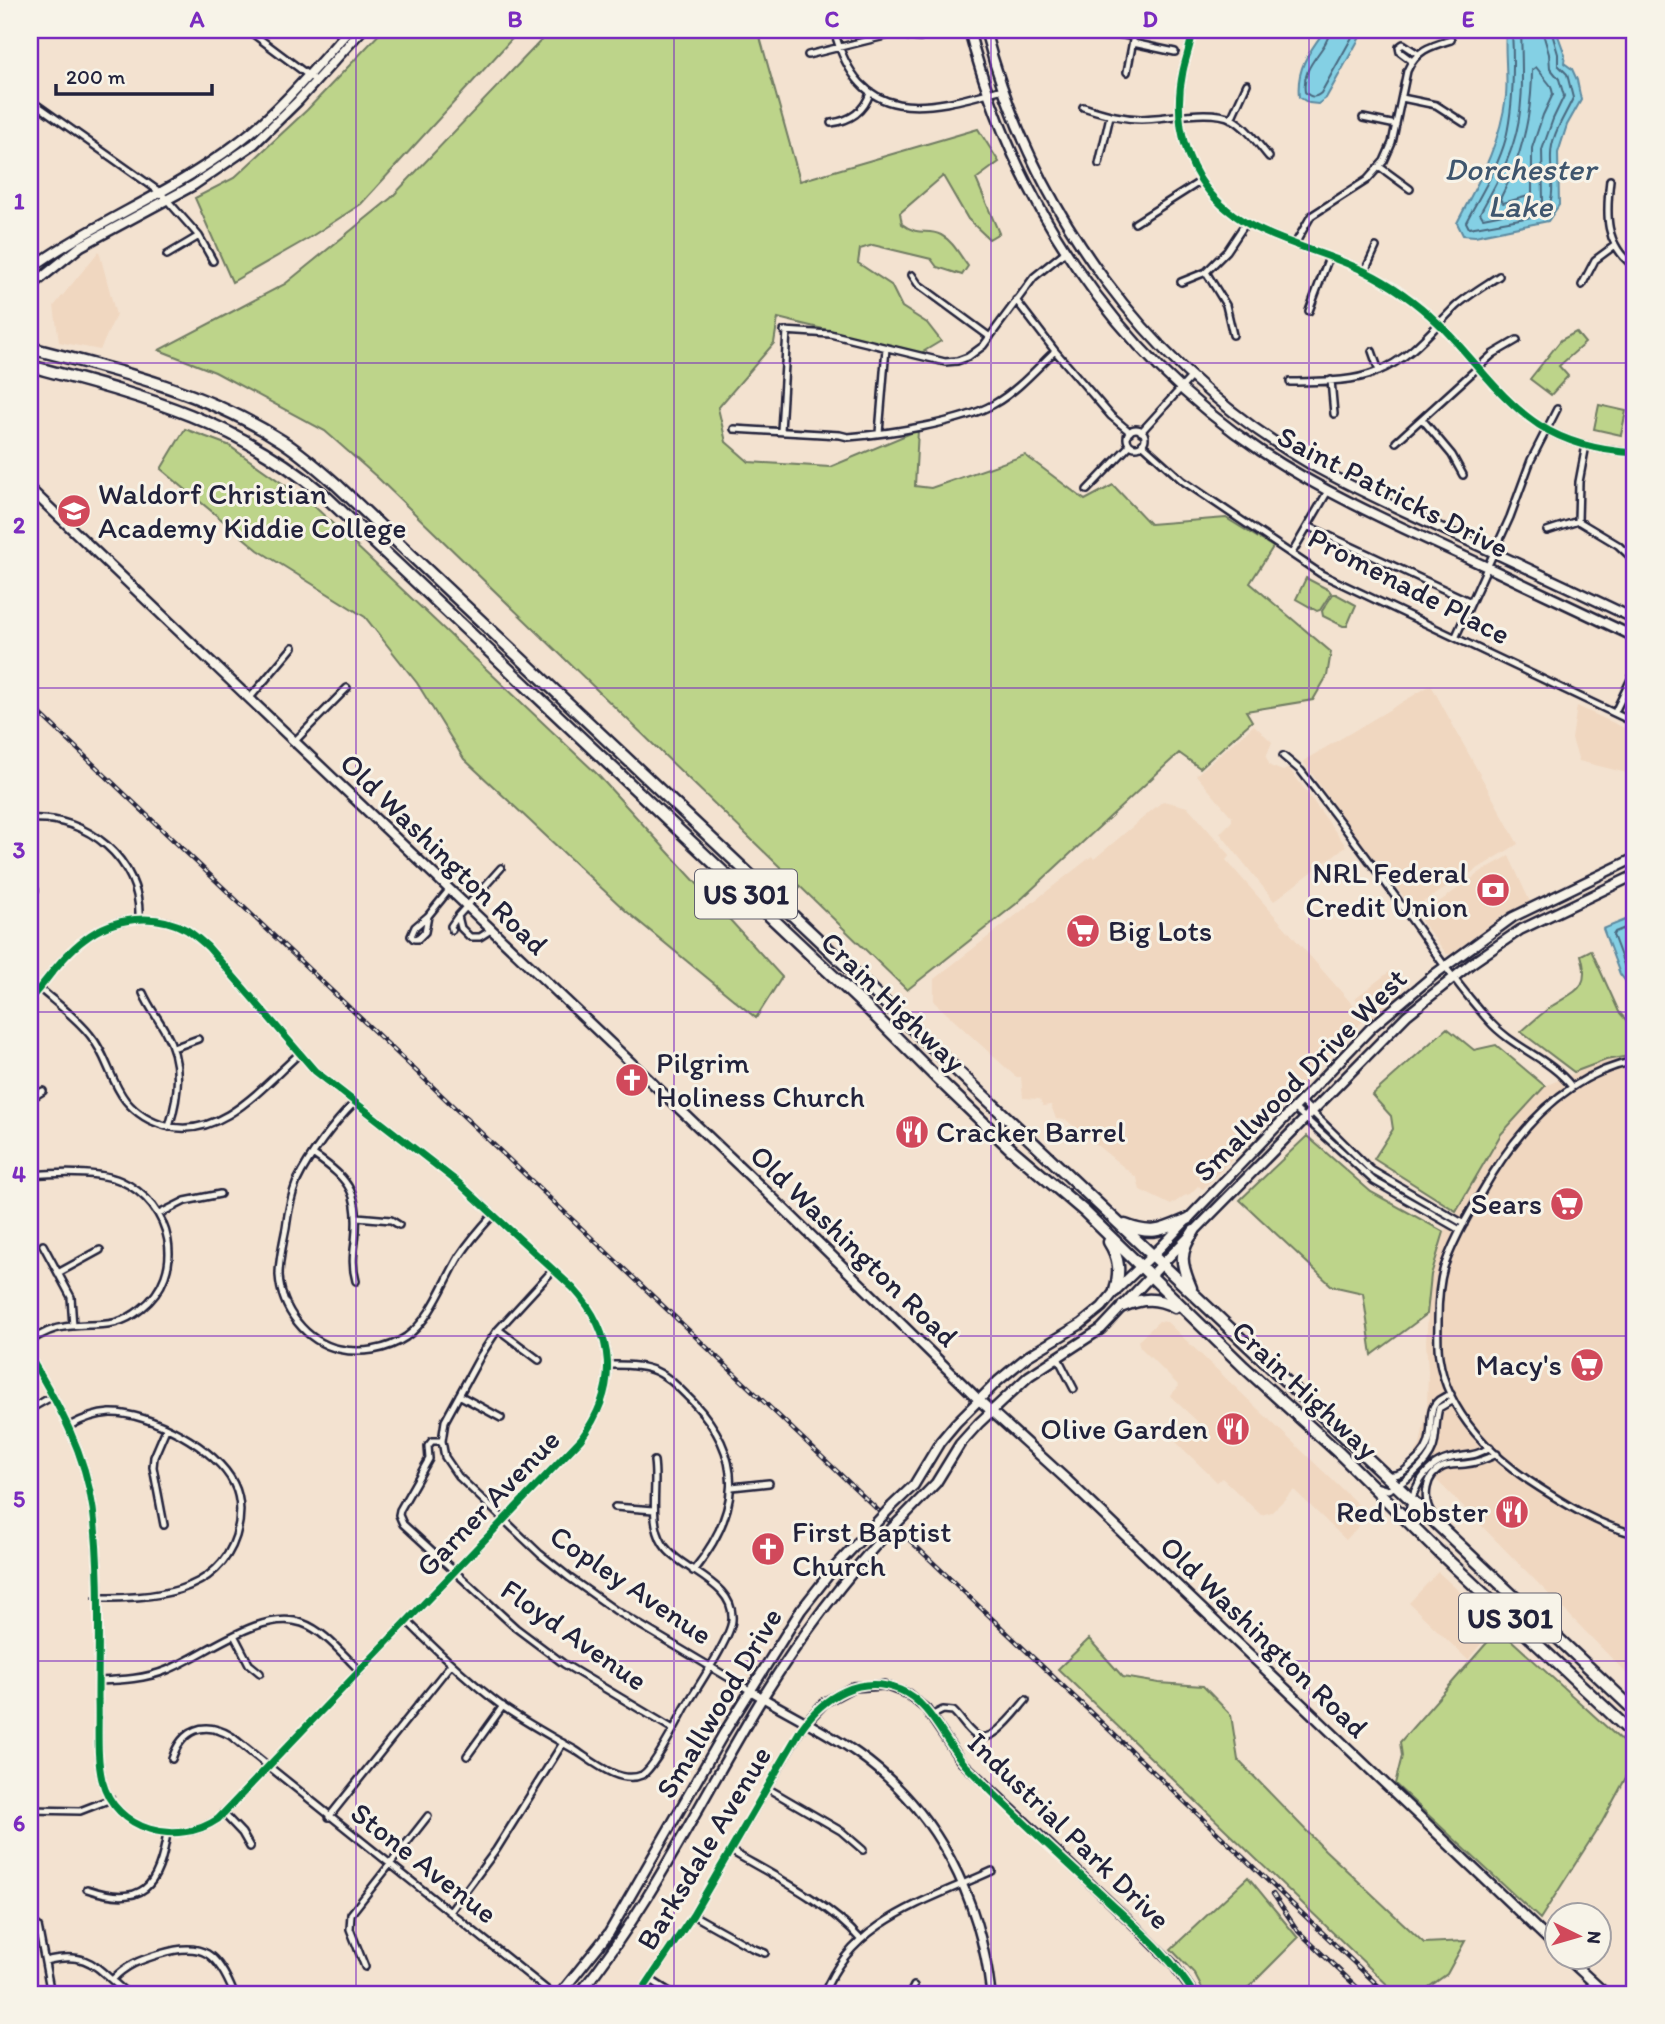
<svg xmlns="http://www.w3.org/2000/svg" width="1665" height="2024" viewBox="0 0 1665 2024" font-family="Itim,sans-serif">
  <rect width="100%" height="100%" fill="#f3e2d0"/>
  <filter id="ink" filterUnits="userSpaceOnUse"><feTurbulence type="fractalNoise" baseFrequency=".0143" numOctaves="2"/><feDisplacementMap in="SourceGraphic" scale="14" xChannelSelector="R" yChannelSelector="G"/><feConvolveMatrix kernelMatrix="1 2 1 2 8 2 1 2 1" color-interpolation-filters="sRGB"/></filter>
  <g filter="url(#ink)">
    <!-- built -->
    <path fill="#f0d7c0" d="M99 251 116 315 100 350 59 342 54 306Z
      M1431 685 1518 844 1415 907 1408 902 1345 821 1303 761Z
      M1577 706 1631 731 1635 719V775L1579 761 1572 739Z
      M1254 725 1272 742 1266 757 1270 766 1283 771 1289 768 1346 846 1274 901 1220 833 1232 821V817L1196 775Z
      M1163 801 1188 807 1230 855 1226 860 1365 1019 1203 1189 1198 1186 1190 1194 1184 1196 1171 1205 1140 1190 1137 1178 1066 1120 1056 1119 1051 1105 1043 1106 1040 1099 1023 1098 1021 1077H1016L934 1002V979L1092 856 1094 859Z
      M1509 856 1530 902 1504 915 1451 954H1447L1421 921V915L1482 871Z
      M1389 972 1405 994 1376 1019 1370 1017 1355 998Z
      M1635 1055V1682L1413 1456 1420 1445 1427 1408 1428 1371 1426 1342 1431 1275 1444 1232 1467 1189 1501 1134 1545 1086 1606 1060Z
      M1159 1321 1167 1322 1369 1515 1346 1540 1294 1490 1272 1512 1261 1515 1222 1478 1217 1482 1176 1442 1198 1422 1170 1396 1179 1386 1140 1347 1138 1341Z
      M1438 1572 1496 1625 1468 1660 1409 1603Z"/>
    <!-- green -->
    <path fill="#bdd48a" stroke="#707b62" stroke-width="2" d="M383 30H520L361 204 309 238 232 282 195 198 234 178 307 110Z
      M551 30H758L800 181 978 129 999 162 976 179 999 233 989 239 968 219 943 176 900 213 902 224C919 237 927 228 941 235 953 241 960 256 968 266L962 275 937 267 931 259 873 245 860 249 858 263 891 285 902 307 927 323 941 341 921 353 778 318 774 343 718 408 726 442 749 462 830 467 918 430 915 486 931 488 1025 455 1085 500 1113 485 1150 524 1226 518 1273 547 1250 583 1331 652 1327 676 1313 700 1246 711 1252 721 1200 768 1179 753 1016 904 907 990 378 478 325 431 215 372 159 350 285 284 391 198Z
      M1576 332 1585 343 1559 366 1568 376 1551 395 1530 379 1561 340Z
      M1599 405 1626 411 1621 435 1594 429Z
      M185 429 228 445 313 505 597 774 782 977 756 1018 626 911 464 759 417 683 365 617 258 550 161 469Z
      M1306 578 1329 590 1331 593 1320 610 1317 611 1296 599Z
      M1333 594H1336L1356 605 1347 626H1343L1323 616 1322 611Z
      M1591 950 1619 1012 1635 1030V1055L1606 1060 1574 1072 1521 1032C1531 1023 1541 1014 1552 1006 1576 990 1591 989 1581 955Z
      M1447 1028 1474 1050 1496 1045 1545 1086 1501 1134 1456 1211 1374 1159 1393 1129 1391 1116 1372 1095Z
      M1307 1136 1371 1192 1444 1232 1431 1275 1427 1314 1372 1355 1363 1293 1332 1286 1240 1200Z
      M1499 1629 1635 1753V1771L1630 1770 1602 1822 1540 1919 1395 1784 1402 1756 1400 1742Z
      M1089 1639 1123 1677 1159 1683 1203 1686 1231 1715 1238 1760 1325 1850 1424 1943 1465 1941 1447 1974 1419 1994H1397L1058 1669Z
      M1248 1877 1298 1938 1242 1994H1205L1194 1973 1171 1949Z"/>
    <!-- water -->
    <path fill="#84d0e4" stroke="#5d8aa0" stroke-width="2" d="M1325 30H1364L1326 98 1318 104 1309 103 1299 97C1296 68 1309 52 1325 30Z
      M1506 30H1556L1565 55 1564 63 1572 69 1577 80 1581 100 1567 125 1558 153 1559 205 1548 221 1475 236 1463 235 1457 223C1480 179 1500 145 1506 96 1508 74 1504 51 1506 30Z
      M1635 916V993L1620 974 1603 929Z"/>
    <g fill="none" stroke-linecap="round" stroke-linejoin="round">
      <!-- shore -->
      <path stroke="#49687f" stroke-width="2" d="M1330 30C1327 52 1301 63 1305 92 1311 98 1315 98 1321 93L1356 30
        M1512 30C1514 66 1514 103 1506 138 1498 168 1480 195 1466 222L1469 228 1543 215C1558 199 1550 176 1551 155 1551 135 1565 116 1573 98L1567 74 1558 65V54L1551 30
        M1521 30C1522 67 1525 108 1513 144 1505 169 1492 191 1480 213L1483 218 1538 207 1543 201 1542 150 1553 119 1564 96 1559 79 1550 68 1549 54 1542 30
        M1536 67 1551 86 1553 94 1543 115 1532 148V195L1503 203 1500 199C1522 157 1532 116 1532 70Z
        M1635 924 1615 932 1613 935 1626 970 1635 982"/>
      <!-- minor casing -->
      <g stroke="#22223b" stroke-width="10">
        <path id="minor" d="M248 30 316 81
          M834 30C860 127 924 111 1003 89
          M1193 30C1191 44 1186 57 1183 71 1175 108 1180 147 1200 179 1237 238 1307 243 1364 271 1391 284 1416 302 1438 323 1472 356 1499 399 1539 425 1567 443 1602 451 1635 453
          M1103 31 1134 37
          M1133 43 1175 52
          M808 55 893 34 920 38
          M1412 61 1400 52 1399 47 1403 44 1418 54
          M1127 72 1135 30
          M1630 92 1635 88
          M1402 98 1436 105 1464 123
          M30 100 160 192 199 236 213 261
          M1083 107C1103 113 1120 119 1141 119 1165 119 1212 108 1232 119 1247 127 1258 144 1269 157
          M1363 118 1396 125
          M1231 119 1247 84
          M831 123C849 121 864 112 870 93
          M1099 164 1110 116
          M1380 167 1410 189
          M1610 180C1606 214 1604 245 1635 267
          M1135 223 1201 181
          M1295 244 1311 216 1367 180 1384 161 1392 143 1407 71C1416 50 1431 46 1451 40
          M167 255 199 236
          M1365 271 1376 247
          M1206 272 1226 305 1233 335
          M912 275 918 284 990 337
          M1181 282 1206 272 1227 251 1245 224
          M1582 285 1595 260 1614 246
          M1016 300 1055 351 1111 416 1130 432
          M1309 311 1329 257
          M784 331 830 334 945 362 957 361 968 357 983 346 1034 277 1065 252
          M1372 351 1379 371
          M1331 380 1334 414
          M1290 382C1318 381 1349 383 1376 372 1410 359 1430 332 1455 307 1468 295 1484 286 1499 276
          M1422 419 1452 455 1463 475
          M734 429 840 435 848 437C886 434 961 423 994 404 1017 391 1036 369 1055 351
          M1127 438a9 9 0 1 1 18 0a9 9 0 1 1-18 0Z
          M781 431 787 331
          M1141 432 1192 376
          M879 433 886 348
          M1396 442 1493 354 1517 340
          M1142 444 1183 481 1321 574 1635 723
          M1586 445 1579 482 1578 521 1618 545 1635 561
          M1087 490 1130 445
          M1308 526 1471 602
          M1547 531 1578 521
          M1292 553 1328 491
          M1456 636 1510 517 1531 460 1557 409
          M249 699 293 647
          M1615 712 1635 671
          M294 742 347 688
          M1283 756 1301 771C1332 811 1363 851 1392 892 1423 935 1453 981 1489 1021 1513 1048 1550 1058 1572 1087
          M30 819C86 815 142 860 139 919
          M30 893 35 890
          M428 916 425 932 418 939H414L411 936 415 927Z
          M428 916 449 890
          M452 930 451 926 458 916
          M491 930 480 937H470L461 928 458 916 501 868
          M39 988C56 1003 76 1017 90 1035 107 1055 110 1081 126 1101 136 1113 150 1122 166 1126 221 1140 263 1086 300 1053
          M143 993C149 1007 158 1018 165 1031 183 1062 179 1094 169 1127
          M30 999C48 979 63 955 85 939 113 917 156 912 187 930 195 935 202 942 208 947L315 1071 460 1184 573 1288C616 1335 619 1387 581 1439L218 1819C177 1847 115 1831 102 1780 96 1755 99 1726 98 1700 98 1637 101 1571 93 1509 85 1452 59 1405 30 1357
          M173 1048 198 1039
          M1635 1061C1572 1073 1526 1121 1493 1173 1475 1203 1456 1234 1444 1267 1439 1284 1438 1302 1438 1320 1438 1332 1437 1345 1439 1357 1447 1414 1494 1459 1540 1488 1570 1507 1601 1526 1635 1534
          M30 1099 43 1091
          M1301 1101 1371 1170 1464 1224
          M354 1103C334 1123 309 1156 297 1181 291 1196 288 1212 286 1228 283 1243 279 1260 279 1275 281 1309 306 1342 339 1349 361 1354 387 1350 406 1337 432 1318 443 1284 459 1257 469 1242 480 1229 492 1216
          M1294 1108 1374 1181 1460 1230
          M314 1155C352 1181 360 1195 355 1242 353 1256 352 1267 356 1281
          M30 1175C54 1173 98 1171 121 1181 172 1204 188 1272 141 1309 114 1331 95 1322 64 1327 52 1328 41 1334 30 1341
          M159 1214 185 1201 220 1194
          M357 1217 391 1220 399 1225
          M43 1245 71 1297 73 1326
          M553 1270 496 1332 481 1355 445 1421 442 1441 445 1457 458 1476 540 1554 570 1578 615 1610 751 1691
          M58 1273 100 1250
          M499 1330 539 1360
          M1058 1358 1074 1389
          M608 1365C653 1364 662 1370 693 1402 746 1458 740 1513 693 1571
          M459 1395 501 1418
          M30 1409 53 1396
          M69 1426C82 1419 95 1414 110 1413 149 1412 217 1448 234 1484 242 1500 241 1520 236 1536 217 1596 150 1598 97 1598
          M442 1441H432L428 1446 429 1459 400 1510 399 1515 403 1524 516 1628 564 1664 673 1729
          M1387 1475C1399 1476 1403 1473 1411 1465 1418 1459 1425 1453 1428 1444 1436 1422 1421 1404 1451 1394
          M1375 1486 1388 1490C1403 1484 1427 1465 1433 1448 1437 1435 1435 1421 1439 1408L1453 1400
          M732 1487 769 1483
          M615 1507 654 1510
          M1432 1514C1422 1499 1425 1475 1443 1467 1450 1464 1458 1465 1465 1464 1477 1463 1486 1459 1497 1454
          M1409 1520C1408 1496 1423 1466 1448 1459 1465 1454 1474 1458 1490 1447
          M164 1525 153 1467 154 1457 166 1429
          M407 1621C437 1651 468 1681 502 1706 525 1722 550 1736 575 1750 592 1761 620 1785 642 1775 654 1768 677 1723 685 1708 696 1689 731 1638 732 1620 735 1582 680 1571 663 1544 648 1519 658 1489 654 1461
          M235 1637 249 1664 260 1673
          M98 1681C122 1680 145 1679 167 1670 205 1655 262 1608 302 1623 325 1631 343 1655 360 1671
          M931 1716 943 1710 953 1711C961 1718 966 1729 975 1735 991 1747 1016 1711 1026 1700
          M467 1756 503 1706
          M172 1759C182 1729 204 1720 231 1736L552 1994
          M767 1788 841 1831 863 1850
          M30 1810 80 1811 111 1799
          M223 1813 242 1833 250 1847
          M329 1817 451 1664
          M731 1851C772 1875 829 1903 860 1939
          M87 1889C143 1908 159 1887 167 1833
          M450 1912 496 1850 563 1743
          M693 1915 752 1948 765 1953
          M38 1926 51 1994
          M45 1961C91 1950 95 1968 128 1994
          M365 1967 350 1929 351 1914 428 1816
          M112 1980C126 1965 140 1960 160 1954 203 1940 218 1954 234 1994
          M651 1980 673 1994
          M640 1994 693 1915 805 1723
          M824 1994C851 1921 927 1901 992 1871
          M910 1994 914 1986"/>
      </g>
      <!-- tertiary casing -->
      <g stroke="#22223b" stroke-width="12">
        <path id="tertiary" d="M751 1691C786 1712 824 1730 857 1753 938 1810 980 1898 991 1994
          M805 1723 825 1702 853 1687 884 1685 908 1694 926 1709 961 1761 1136 1927 1173 1964 1194 1994"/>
      </g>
      <!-- secondary casing -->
      <g stroke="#22223b" stroke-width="13">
        <path id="secondary" d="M969 30C1013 199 1114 353 1261 451 1332 498 1410 531 1487 567 1536 590 1586 614 1635 637
          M985 30C1032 210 1148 370 1310 464 1358 491 1408 513 1458 536 1517 563 1576 591 1635 619
          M30 269C95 222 172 193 236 144 279 112 314 69 349 30
          M30 287 81 246 194 185 254 144 298 101 362 30
          M30 489 777 1202 979 1400 1066 1479 1556 1947
          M892 1506 914 1485 940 1442 956 1423 998 1381 1028 1356 1081 1324 1102 1307 1115 1291 1161 1247 1372 1027 1435 974 1513 917 1635 858
          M903 1517 936 1483 960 1444 979 1423 1029 1376 1101 1329 1163 1263 1407 1015 1472 963 1520 930 1635 875
          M1567 1958 1606 1994
          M560 1994 609 1933 724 1733 801 1610 834 1568 876 1523
          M579 1994C653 1903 702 1796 763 1697 800 1638 840 1583 888 1532"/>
      </g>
      <!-- trunk casing -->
      <g stroke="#22223b" stroke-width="15">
        <path id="trunk" d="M30 348C116 370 207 392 282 441 302 454 320 470 337 485L1635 1711
          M30 366C141 396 232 418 323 494L867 1008 938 1079 1011 1149 1084 1211 1244 1367 1340 1454 1439 1552 1635 1736
          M1125 1225C1153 1236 1162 1230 1188 1219
          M1109 1242C1120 1259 1120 1272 1115 1291
          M1191 1288C1181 1264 1178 1253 1194 1231
          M1123 1306C1143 1298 1156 1297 1175 1307"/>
      </g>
      <!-- minor -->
      <use href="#minor" stroke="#f7f3e8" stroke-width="5"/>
      <!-- tertiary -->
      <use href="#tertiary" stroke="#f7f3e8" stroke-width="7"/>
      <!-- secondary -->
      <use href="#secondary" stroke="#f7f3e8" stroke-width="8"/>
      <!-- trunk -->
      <use href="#trunk" stroke="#f7f3e8" stroke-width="10"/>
      <!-- rail casing -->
      <g stroke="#22223b" stroke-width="4.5">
        <path id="rail" d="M30 704 1387 1994
          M1273 1894 1298 1931 1362 1992"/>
      </g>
      <!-- rail -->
      <use href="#rail" stroke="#f7f3e8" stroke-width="2" stroke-dasharray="5" stroke-linecap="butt"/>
      <!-- secondary-bridge casing -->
      <g stroke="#22223b" stroke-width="13" stroke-linecap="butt">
        <path id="secondary-bridge" d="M876 1523 892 1506
          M888 1532 903 1517"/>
      </g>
      <!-- secondary-bridge -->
      <use href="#secondary-bridge" stroke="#f7f3e8" stroke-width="8"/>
      <!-- cycleway casing -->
      <g stroke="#f7f3e8" stroke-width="11">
        <path id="cycleway" d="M1193 30C1191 44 1186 57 1183 71 1175 108 1180 147 1200 179 1237 238 1307 243 1364 271 1391 284 1416 302 1438 323 1472 356 1499 399 1539 425 1567 443 1602 451 1635 453
          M30 999C48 979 63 955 85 939 113 917 156 912 187 930 195 935 202 942 208 947L315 1071 460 1184 573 1288C616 1335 619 1387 581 1439L218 1819C177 1847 115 1831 102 1780 96 1755 99 1726 98 1700 98 1637 101 1571 93 1509 85 1452 59 1405 30 1357
          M640 1994 693 1915 801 1729C824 1696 860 1674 900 1690 932 1703 945 1745 969 1769 1012 1813 1059 1855 1104 1897 1136 1927 1171 1956 1194 1994"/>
      </g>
      <!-- cycleway -->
      <use href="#cycleway" stroke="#00873e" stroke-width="7"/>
    </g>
  </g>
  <!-- grid -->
  <path fill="none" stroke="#7b2cbf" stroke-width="2" stroke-opacity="0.55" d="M356 30V1994M674 30V1994M991 30V1994M1309 30V1994M30 363H1635M30 688H1635M30 1012H1635M30 1336H1635M30 1661H1635"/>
  <!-- icons -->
  <defs>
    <g id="school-disc" transform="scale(1.75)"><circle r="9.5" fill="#d1495b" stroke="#f7f3e8"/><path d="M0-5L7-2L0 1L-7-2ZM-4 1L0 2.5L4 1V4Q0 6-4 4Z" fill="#fff"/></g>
    <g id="bank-disc" transform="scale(1.75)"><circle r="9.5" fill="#d1495b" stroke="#f7f3e8"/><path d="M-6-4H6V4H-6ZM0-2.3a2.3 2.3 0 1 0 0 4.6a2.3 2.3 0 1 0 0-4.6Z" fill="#fff"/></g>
    <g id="supermarket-disc" transform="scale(1.75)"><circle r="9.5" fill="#d1495b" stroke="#f7f3e8"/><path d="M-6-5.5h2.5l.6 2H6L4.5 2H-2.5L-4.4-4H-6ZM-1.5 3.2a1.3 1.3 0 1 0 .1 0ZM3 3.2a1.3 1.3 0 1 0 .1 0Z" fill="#fff"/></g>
    <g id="church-disc" transform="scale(1.75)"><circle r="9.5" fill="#d1495b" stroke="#f7f3e8"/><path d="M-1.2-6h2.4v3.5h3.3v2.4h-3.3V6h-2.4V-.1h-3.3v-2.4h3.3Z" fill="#fff"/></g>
    <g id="restaurant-disc" transform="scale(1.75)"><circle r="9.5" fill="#d1495b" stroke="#f7f3e8"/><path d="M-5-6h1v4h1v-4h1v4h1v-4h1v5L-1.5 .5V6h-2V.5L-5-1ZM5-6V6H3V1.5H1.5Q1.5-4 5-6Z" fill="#fff"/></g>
  </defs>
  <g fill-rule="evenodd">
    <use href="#school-disc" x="74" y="511"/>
    <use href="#bank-disc" x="1493" y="890"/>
    <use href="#supermarket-disc" x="1083" y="931"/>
    <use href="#church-disc" x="632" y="1080"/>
    <use href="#restaurant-disc" x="912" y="1132"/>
    <use href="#supermarket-disc" x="1567" y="1204"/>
    <use href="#supermarket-disc" x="1587" y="1365"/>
    <use href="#restaurant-disc" x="1233" y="1429"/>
    <use href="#restaurant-disc" x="1512" y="1512"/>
    <use href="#church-disc" x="768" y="1549"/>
  </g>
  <g text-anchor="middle" stroke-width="6" stroke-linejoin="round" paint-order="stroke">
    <!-- shield labels -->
    <g fill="#f7f3e8" stroke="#62616f" stroke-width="2">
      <rect x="695" y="869.5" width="102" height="49" rx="5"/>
      <rect x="1459" y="1593.5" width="102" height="49" rx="5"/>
    </g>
    <g font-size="28" font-weight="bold" fill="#22223b">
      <text x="746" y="904">US 301</text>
      <text x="1510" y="1628">US 301</text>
    </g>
    <!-- street labels -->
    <g font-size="30" fill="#22223b" stroke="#f7f3e8">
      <text transform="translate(1393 492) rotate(27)" y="10">Saint Patricks Drive</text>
      <text transform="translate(1409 586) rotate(27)" y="10">Promenade Place</text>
      <text transform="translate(444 854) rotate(44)" y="10">Old Washington Road</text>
      <text transform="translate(893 1002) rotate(44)" y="10">Crain Highway</text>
      <text transform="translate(1300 1075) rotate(-45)" y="10">Smallwood Drive West</text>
      <text transform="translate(854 1246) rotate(44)" y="10">Old Washington Road</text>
      <text transform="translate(1305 1390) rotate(43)" y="10">Crain Highway</text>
      <text transform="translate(488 1503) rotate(-46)" y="10">Garner Avenue</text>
      <text transform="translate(631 1585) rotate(34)" y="10">Copley Avenue</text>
      <text transform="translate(574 1635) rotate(35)" y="10">Floyd Avenue</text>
      <text transform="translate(1264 1637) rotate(44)" y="10">Old Washington Road</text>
      <text transform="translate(719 1703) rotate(-59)" y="10">Smallwood Drive</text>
      <text transform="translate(1069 1831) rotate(44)" y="10">Industrial Park Drive</text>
      <text transform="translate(704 1848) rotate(-59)" y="10">Barksdale Avenue</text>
      <text transform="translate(424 1863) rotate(38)" y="10">Stone Avenue</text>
    </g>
    <!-- poi labels -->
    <g font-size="30" fill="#22223b" stroke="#f7f3e8" text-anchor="start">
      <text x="98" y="504">Waldorf Christian<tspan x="98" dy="34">Academy Kiddie College</tspan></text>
      <text x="1468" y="883" text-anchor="end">NRL Federal<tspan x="1468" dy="34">Credit Union</tspan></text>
      <text x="1108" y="941">Big Lots</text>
      <text x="656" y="1073">Pilgrim<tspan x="656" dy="34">Holiness Church</tspan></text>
      <text x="936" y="1142">Cracker Barrel</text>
      <text x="1542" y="1214" text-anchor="end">Sears</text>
      <text x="1562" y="1375" text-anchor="end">Macy's</text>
      <text x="1208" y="1439" text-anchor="end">Olive Garden</text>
      <text x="1488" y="1522" text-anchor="end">Red Lobster</text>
      <text x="792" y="1542">First Baptist<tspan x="792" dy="34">Church</tspan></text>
    </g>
    <!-- water labels -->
    <g font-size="32" font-style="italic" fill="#3f566e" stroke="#f7f3e8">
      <text x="1520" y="180">Dorchester<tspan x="1520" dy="37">Lake</tspan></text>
    </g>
  </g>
  <!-- margin -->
  <rect width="1665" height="2024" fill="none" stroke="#f7f3e8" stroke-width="77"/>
  <!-- north arrow -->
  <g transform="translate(1578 1936) rotate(95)"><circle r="33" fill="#f7f3e8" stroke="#a29fa3" stroke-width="2"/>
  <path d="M0-5L12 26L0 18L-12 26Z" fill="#d1495b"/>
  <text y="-10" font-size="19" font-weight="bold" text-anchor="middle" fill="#22223b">N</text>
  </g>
  <!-- scale -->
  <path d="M56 84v10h156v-10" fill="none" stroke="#22223b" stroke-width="3.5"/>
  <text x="66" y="84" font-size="21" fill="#22223b" stroke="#f7f3e8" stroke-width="5" paint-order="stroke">200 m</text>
  <rect x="38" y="38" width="1588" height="1948" fill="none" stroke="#7b2cbf" stroke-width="2.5"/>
  <g font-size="23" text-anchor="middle" font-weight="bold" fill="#7b2cbf">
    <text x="197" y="27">A</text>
    <text x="515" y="27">B</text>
    <text x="832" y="27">C</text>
    <text x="1150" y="27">D</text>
    <text x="1468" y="27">E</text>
    <text x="19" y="209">1</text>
    <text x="19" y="533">2</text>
    <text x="19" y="858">3</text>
    <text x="19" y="1182">4</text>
    <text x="19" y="1507">5</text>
    <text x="19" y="1831">6</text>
  </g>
</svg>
